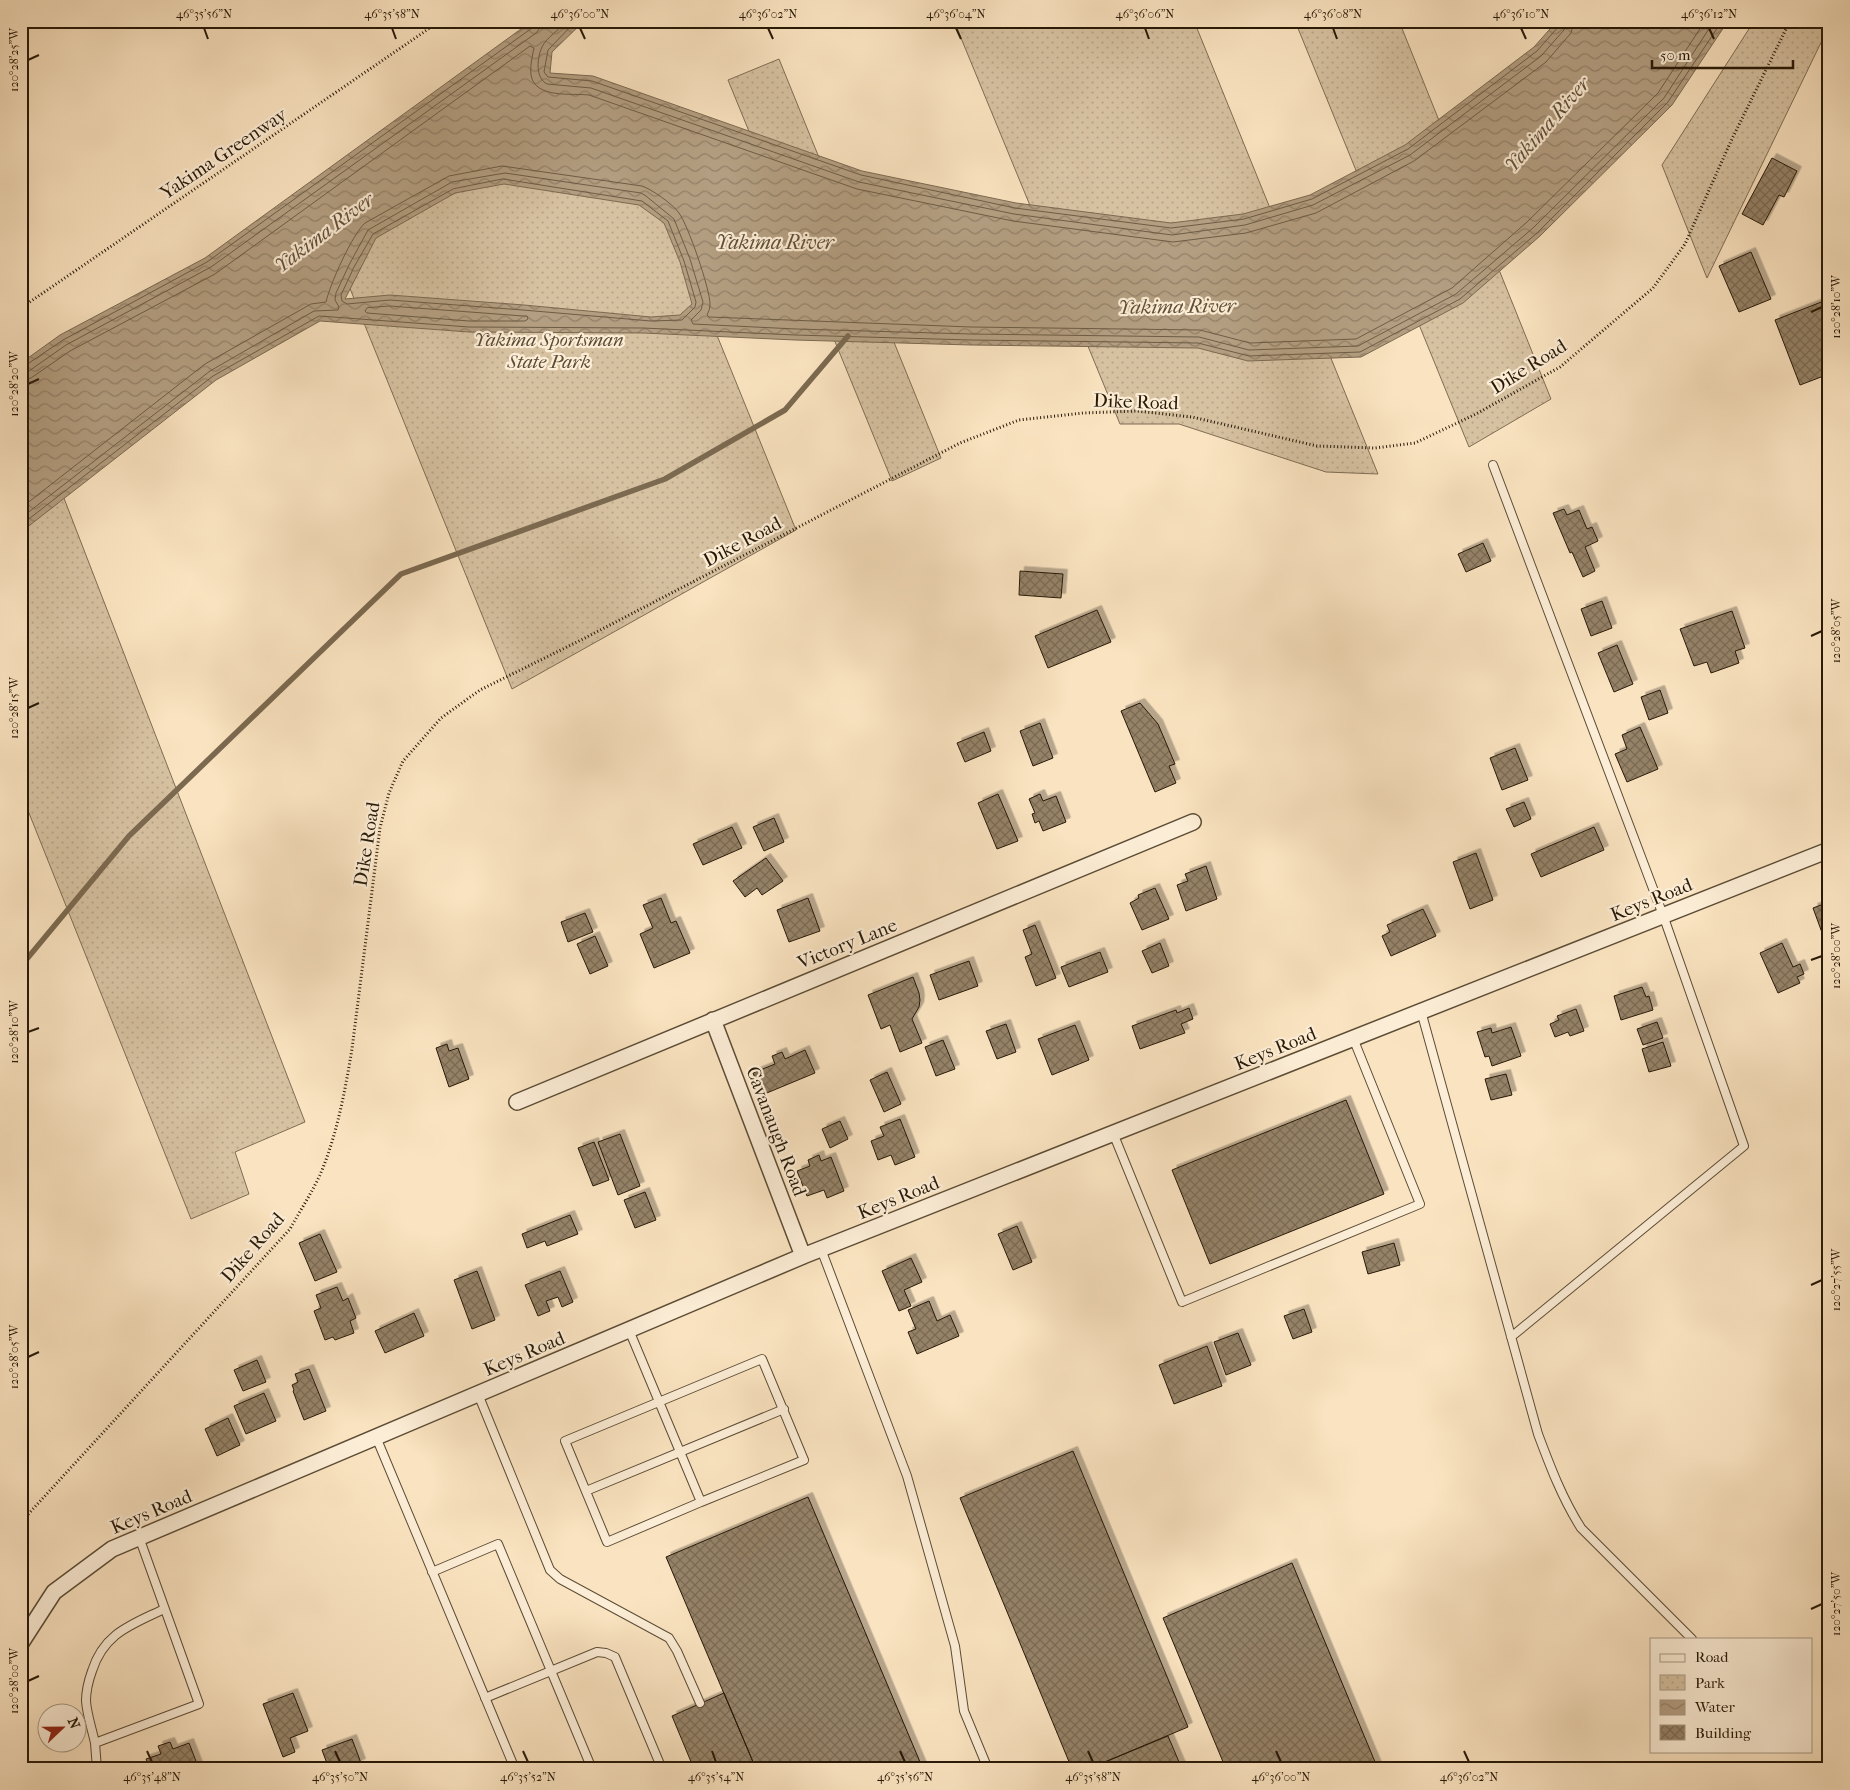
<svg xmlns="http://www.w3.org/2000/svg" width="1850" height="1790" viewBox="0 0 1850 1790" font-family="'IM FELL French Canon',serif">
  <defs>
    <pattern id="park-dots" width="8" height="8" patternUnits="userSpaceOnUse" patternTransform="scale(1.25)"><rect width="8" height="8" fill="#d6c1a1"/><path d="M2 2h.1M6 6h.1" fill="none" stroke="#b8a589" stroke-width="1.8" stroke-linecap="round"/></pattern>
    <pattern id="water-waves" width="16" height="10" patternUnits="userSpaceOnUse" patternTransform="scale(1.25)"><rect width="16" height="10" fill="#b39e81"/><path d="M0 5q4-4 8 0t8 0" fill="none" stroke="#928068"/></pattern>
    <pattern id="building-cross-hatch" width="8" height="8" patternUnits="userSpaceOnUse" patternTransform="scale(1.25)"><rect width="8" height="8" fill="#958267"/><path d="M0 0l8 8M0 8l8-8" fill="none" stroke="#7a6a53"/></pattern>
    <filter id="shadow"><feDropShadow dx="4.5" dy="-4.5" stdDeviation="0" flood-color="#0004"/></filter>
  </defs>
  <rect width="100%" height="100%" fill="#fae3c0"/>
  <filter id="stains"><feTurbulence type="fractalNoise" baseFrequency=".004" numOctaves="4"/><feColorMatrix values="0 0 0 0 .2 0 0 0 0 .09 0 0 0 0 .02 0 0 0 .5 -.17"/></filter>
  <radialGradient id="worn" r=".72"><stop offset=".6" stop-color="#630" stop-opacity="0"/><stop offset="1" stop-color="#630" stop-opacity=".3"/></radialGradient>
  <!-- park -->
  <path fill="url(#park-dots)" stroke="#7f6d54" d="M954 21H1194L1378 474 1326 472 1179 424H1120Z
    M1295 21H1399L1551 399 1469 447Z
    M1754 21H1829V26L1707 278 1662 165Z
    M779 59 941 458 892 481 728 80Z
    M630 121 796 530 512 689 332 244Z
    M21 387 305 1122 235 1152 249 1194 191 1219 21 793Z"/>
  <!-- water -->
  <path fill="url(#water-waves)" stroke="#7b6950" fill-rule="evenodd" d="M532 21H584L552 52 550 73 593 76 862 171 1016 203 1171 223 1243 214 1310 195 1405 145 1534 47 1557 21H1728L1672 105 1540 236 1463 303 1361 357 1248 361 1198 348 971 345 795 340 643 333 469 332 320 321 216 380 21 532V363L60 335 205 258ZM504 184 639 205 664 223 680 262 692 304 680 315 651 317 524 305 390 295 345 299 376 238 455 193Z"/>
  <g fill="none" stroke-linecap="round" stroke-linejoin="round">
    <!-- shore -->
    <path stroke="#6e5c44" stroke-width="1" d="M567 21C560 29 546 38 542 47 537 58 535 78 547 84L591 88 859 182 1014 214 1172 235 1245 225 1313 205 1410 155 1541 56 1564 30 1567 21
      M576 21 548 50 544 72 548 77 592 81 861 175 1015 208 1171 228 1244 219 1312 199 1408 149 1537 51 1559 26 1560 21
      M503 179 642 201 668 221 684 261 696 302 695 307 682 320 651 321 523 310 390 300 347 304 342 301 341 295 354 267 373 234 453 189Z
      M390 306 523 316H527L528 319 525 321H469L367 313 365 311 367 308Z
      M21 366 26 365 63 340 207 262 532 28 535 21
      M21 373 29 371 66 345 211 267 536 33 540 28 541 21
      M21 380 31 378 70 351 215 274 530 46 534 48C532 57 530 67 531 75 535 99 572 93 589 95L857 189 1013 221 1173 242 1246 233 1316 213 1414 161 1546 62 1571 33 1574 21
      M21 508 205 364 311 304 326 302C330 284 352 235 365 223L449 176 502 166 642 186C651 189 673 204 679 213 688 225 710 289 710 304 710 308 709 311 707 315L709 317 971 327 1200 330 1250 343 1356 339 1452 288 1527 222 1658 93 1705 21
      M21 518 210 371 314 311 338 310 339 307 335 300 336 293 349 265 368 230 452 182 505 173 641 193 646 196 674 219 690 259 703 302 701 310 691 320 693 324 796 329 971 334 1199 337 1249 350 1358 346 1456 294 1533 228 1664 98 1714 21
      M21 525 213 376 319 316 469 327 643 328 795 335 971 340 1198 343 1249 356 1360 352 1460 299 1537 233 1668 102 1722 21"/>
    <!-- stream -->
    <path stroke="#7b6950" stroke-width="5.5" d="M21 966 129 836 401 574 665 479 785 410 848 336"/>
  </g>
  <!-- building -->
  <path fill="url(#building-cross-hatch)" stroke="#281907" filter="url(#shadow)" d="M1772 158 1797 171 1784 197 1779 195 1763 225 1742 214Z
    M1751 252 1771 299 1739 312 1719 266Z
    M1829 299V374L1800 385 1775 320Z
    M1564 509 1567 515 1579 510 1587 529 1592 527 1598 541 1585 547 1595 571 1583 577 1572 552 1570 553 1553 513Z
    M1483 543 1491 561 1466 572 1458 554Z
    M1020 571 1063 574 1061 598 1019 595Z
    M1602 601 1612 628 1591 636 1581 609Z
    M1097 610 1111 642 1048 668 1035 636Z
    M1732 611 1745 648 1735 651 1739 663 1711 673 1707 662 1694 666 1680 629Z
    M1617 645 1633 684 1614 692 1598 653Z
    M1660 690 1668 713 1649 720 1641 697Z
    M1140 703 1158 724 1175 764 1169 766 1176 783 1155 792 1121 711Z
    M1040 723 1053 758 1033 766 1020 731Z
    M1640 727 1658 769 1627 782 1615 754 1627 749 1622 735Z
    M984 732 991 751 965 762 957 743Z
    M1515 748 1528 780 1502 790 1490 758Z
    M998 794 1018 841 997 849 978 803Z
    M1040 794 1043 801 1056 796 1066 822 1043 831 1039 821 1035 823 1032 814 1035 813 1029 799Z
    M1524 802 1531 819 1514 827 1506 809Z
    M774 818 784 842 764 851 753 827Z
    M732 827 742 848 703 865 693 844Z
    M1594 827 1604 850 1541 877 1531 854Z
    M1476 853 1493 900 1470 909 1453 862Z
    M766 858 783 881 762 895 757 888 745 897 733 881Z
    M1206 866 1217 899 1186 911 1177 885 1188 881 1185 874Z
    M1155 888 1169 919 1142 930 1130 903 1139 898 1138 895Z
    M661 898 671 923 676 921 690 953 654 968 640 934 653 928 643 905Z
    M808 898 820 931 789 942 777 910Z
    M1829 902V949H1828L1813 908Z
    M1423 909 1436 936 1391 956 1382 936 1390 932 1387 925Z
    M585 913 593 932 568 942 561 922Z
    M1035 925 1056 978 1036 986 1025 957 1032 954 1023 930Z
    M595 936 608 966 590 974 577 944Z
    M1160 943 1169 966 1152 973 1142 951Z
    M1782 943 1793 967 1800 964 1804 974 1797 977 1800 983 1778 993 1760 953Z
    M1100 952 1108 972 1069 987 1061 967Z
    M969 961 978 986 939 1000 930 975Z
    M913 977 919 993 920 1000 919 1007 912 1019 922 1043 900 1052 890 1025 881 1029 868 995Z
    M1642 987 1646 997 1649 996 1653 1010 1621 1020 1614 996Z
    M1189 1008 1193 1019 1181 1024 1185 1033 1140 1049 1132 1026 1176 1010 1177 1013Z
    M1576 1009 1584 1031 1570 1036 1568 1032 1555 1037 1550 1024 1559 1020 1557 1016Z
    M1657 1022 1663 1038 1643 1045 1637 1029Z
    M1006 1024 1016 1052 997 1059 986 1031Z
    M1075 1025 1089 1060 1052 1075 1038 1039Z
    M1511 1027 1521 1056 1492 1066 1489 1056 1485 1057 1477 1032 1491 1028 1492 1033Z
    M943 1040 955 1069 936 1076 925 1047Z
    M1663 1042 1671 1066 1649 1072 1642 1049Z
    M447 1044 449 1051 458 1048 469 1079 449 1087 436 1048Z
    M805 1050 815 1073 762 1095 753 1073 775 1064 772 1056 782 1052 785 1059Z
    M887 1072 901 1104 884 1112 870 1080Z
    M1506 1074 1512 1095 1491 1100 1485 1079Z
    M1346 1100 1384 1194 1210 1264 1172 1170Z
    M900 1119 915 1157 895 1165 891 1155 878 1160 871 1141 884 1136 880 1127Z
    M840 1121 848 1139 830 1148 822 1129Z
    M620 1134 640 1186 618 1195 598 1142Z
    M594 1142 609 1180 593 1186 578 1148Z
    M819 1155 821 1161 831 1157 844 1191 827 1198 824 1190 807 1196 797 1171 810 1166 808 1160Z
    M645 1192 656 1220 635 1228 624 1200Z
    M570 1215 578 1234 547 1246 545 1241 527 1248 522 1234Z
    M1017 1226 1032 1262 1013 1270 998 1234Z
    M320 1234 337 1272 315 1281 299 1243Z
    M1394 1243 1400 1265 1368 1274 1362 1252Z
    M911 1258 922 1282 904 1290 911 1306 899 1311 882 1271Z
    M477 1271 495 1320 472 1329 454 1280Z
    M560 1271 573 1302 562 1307 558 1297 546 1301 550 1311 538 1316 525 1285Z
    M337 1287 343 1301 348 1298 356 1318 350 1321 354 1333 335 1340 333 1337 325 1340 314 1311 321 1308 316 1295Z
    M929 1301 937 1321 950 1315 959 1336 917 1354 908 1332 916 1329 908 1310Z
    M1304 1309 1312 1332 1293 1339 1284 1316Z
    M414 1313 424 1336 385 1353 375 1331Z
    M1238 1333 1251 1365 1226 1375 1214 1342Z
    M1207 1346 1222 1386 1174 1404 1159 1365Z
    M257 1360 266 1382 243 1391 234 1370Z
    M309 1369 326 1411 304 1420 293 1391 294 1390 292 1385 298 1382 295 1374Z
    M264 1393 276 1421 246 1434 234 1406Z
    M228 1418 240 1445 217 1456 205 1429Z
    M1073 1451 1188 1727 1088 1769H1072L960 1498Z
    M808 1497 923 1769H756L666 1557Z
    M1292 1563 1378 1769H1226L1163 1618Z
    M293 1693 308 1731 290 1738 295 1752 283 1757 263 1704Z
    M724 1693 756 1769H694L672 1716Z
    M1168 1736 1182 1769H1088Z
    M352 1739 361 1763 347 1769H329L322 1750Z
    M170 1742 173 1749 189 1743 199 1769H143L142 1766 148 1764 146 1759 161 1754 158 1746Z"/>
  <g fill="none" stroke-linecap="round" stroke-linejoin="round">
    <!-- lane casing -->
    <g stroke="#5c4c35" stroke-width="10">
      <path id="lane" d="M1493 465 1663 915 1744 1146 1511 1337
        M1421 1011 1538 1434C1550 1466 1562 1498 1581 1528L1692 1639
        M1113 1133 1182 1302 1420 1204 1353 1038
        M821 1249 907 1476 955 1646 964 1711 988 1769
        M629 1330 701 1502 804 1460 762 1359 565 1441 607 1542 701 1502
        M478 1394 550 1570 560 1579 669 1638 677 1651 700 1703
        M376 1437 515 1769
        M586 1491 784 1409
        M432 1572 498 1544 592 1769
        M485 1698 597 1652 606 1653 615 1657 662 1769
        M95 1743C92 1729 87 1715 86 1701 86 1690 88 1682 92 1671 104 1633 131 1625 164 1609
        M97 1769 95 1743 199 1704 139 1537"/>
    </g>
    <!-- street casing -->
    <g stroke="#5c4c35" stroke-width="18">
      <path id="street" d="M713 1020 803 1256
        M517 1102 1193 822
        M21 1643 54 1592 112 1549 803 1256 1829 850"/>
    </g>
    <!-- path -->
    <path stroke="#281907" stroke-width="3" stroke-dasharray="1 2.5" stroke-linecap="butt" d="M21 308 440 21
      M21 1522 290 1229C300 1211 311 1194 320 1175 337 1135 345 1091 352 1049L380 828 389 793 403 761 441 718 480 690 583 639 960 443 1019 420 1083 413 1137 411 1192 417 1317 446 1375 448 1415 443 1476 414 1560 367 1653 288 1685 244 1731 141 1790 21"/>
    <!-- lane -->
    <use href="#lane" stroke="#fcedd6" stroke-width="8"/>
    <!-- street -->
    <use href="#street" stroke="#fcedd6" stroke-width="15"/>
  </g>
  <!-- ticks -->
  <path fill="none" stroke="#281907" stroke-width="2" d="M204 28 208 39M392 28 396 39M580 28 585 39M768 28 773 39M956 28 961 39M1145 28 1149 39M1333 28 1337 39M1521 28 1526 39M1709 28 1714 39M28 60 39 55M1811 312 1822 307M28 384 39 379M1811 636 1822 631M28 708 39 703M1811 960 1822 956M28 1032 39 1028M1811 1285 1822 1280M28 1357 39 1352M1811 1609 1822 1604M28 1681 39 1676M147 1751 152 1762M335 1751 340 1762M523 1751 528 1762M712 1751 716 1762M900 1751 905 1762M1088 1751 1093 1762M1276 1751 1281 1762M1464 1751 1469 1762"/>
  <g text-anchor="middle" stroke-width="4.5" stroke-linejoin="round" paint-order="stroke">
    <!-- street labels -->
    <g font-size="19" fill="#281907" stroke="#fcedd6">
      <text transform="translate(223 153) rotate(-34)" y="7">Yakima Greenway</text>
      <text transform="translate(1528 366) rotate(-32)" y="7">Dike Road</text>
      <text transform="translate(1136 401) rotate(2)" y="7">Dike Road</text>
      <text transform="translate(742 541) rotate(-28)" y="7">Dike Road</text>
      <text transform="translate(366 844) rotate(-81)" y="7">Dike Road</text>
      <text transform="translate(1651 899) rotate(-22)" y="7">Keys Road</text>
      <text transform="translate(847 943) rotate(-22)" y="7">Victory Lane</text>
      <text transform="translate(1275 1048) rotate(-22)" y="7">Keys Road</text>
      <text transform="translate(777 1131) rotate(69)" y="7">Cavanaugh Road</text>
      <text transform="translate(898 1197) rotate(-22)" y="7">Keys Road</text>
      <text transform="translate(252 1247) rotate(-49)" y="7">Dike Road</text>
      <text transform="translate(524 1353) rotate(-23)" y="7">Keys Road</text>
      <text transform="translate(151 1511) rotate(-23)" y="7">Keys Road</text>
    </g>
    <!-- park labels -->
    <g font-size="19" font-style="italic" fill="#5c4b35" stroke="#fcedd6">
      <text x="549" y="346">Yakima Sportsman<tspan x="549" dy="22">State Park</tspan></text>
    </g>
    <!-- water labels -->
    <g font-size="20" font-style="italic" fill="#604e38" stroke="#fcedd6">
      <text transform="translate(1547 124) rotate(-49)" y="7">Yakima River</text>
      <text transform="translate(324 232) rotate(-37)" y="7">Yakima River</text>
      <text x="775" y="249">Yakima River</text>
      <text transform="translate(1177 306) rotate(-1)" y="7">Yakima River</text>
    </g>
  </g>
  <!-- margin -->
  <rect width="1850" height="1790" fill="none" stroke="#fae3c0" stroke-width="55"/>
  <!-- legend -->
  <rect x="1650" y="1638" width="162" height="115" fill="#fcedd6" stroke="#a79883"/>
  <rect x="1660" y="1654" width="25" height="8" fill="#fcedd6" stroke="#a79883"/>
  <text x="1695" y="1662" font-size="15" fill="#281907">Road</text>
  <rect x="1660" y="1675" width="25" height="15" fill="url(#park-dots)" stroke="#a79883"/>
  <text x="1695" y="1688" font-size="15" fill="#281907">Park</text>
  <rect x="1660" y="1700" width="25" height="15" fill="url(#water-waves)" stroke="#a79883"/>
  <text x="1695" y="1712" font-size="15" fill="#281907">Water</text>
  <rect x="1660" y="1725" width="25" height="15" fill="url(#building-cross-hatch)" stroke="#a79883"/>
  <text x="1695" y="1738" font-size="15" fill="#281907">Building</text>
  <!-- north arrow -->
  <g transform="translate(62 1728) rotate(68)"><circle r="24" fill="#fcedd6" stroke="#a79883"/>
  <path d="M0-4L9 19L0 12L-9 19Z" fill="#8f2418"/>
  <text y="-8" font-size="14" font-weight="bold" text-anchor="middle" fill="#281907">N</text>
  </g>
  <!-- scale -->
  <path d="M1652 60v8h141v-8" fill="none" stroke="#281907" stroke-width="2.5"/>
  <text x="1660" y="60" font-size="15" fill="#281907" stroke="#fcedd6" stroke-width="4" paint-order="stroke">50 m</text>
  <rect x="28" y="28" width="1794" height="1734" fill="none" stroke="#281907" stroke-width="2"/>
  <g font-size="12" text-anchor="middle" fill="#281907">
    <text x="204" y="18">46°35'56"N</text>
    <text x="392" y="18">46°35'58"N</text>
    <text x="580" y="18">46°36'00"N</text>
    <text x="768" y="18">46°36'02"N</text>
    <text x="956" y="18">46°36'04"N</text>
    <text x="1145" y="18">46°36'06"N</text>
    <text x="1333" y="18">46°36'08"N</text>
    <text x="1521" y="18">46°36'10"N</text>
    <text x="1709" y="18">46°36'12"N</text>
    <text transform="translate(14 60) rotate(-90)" y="4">120°28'25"W</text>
    <text transform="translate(1836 307) rotate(-90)" y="4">120°28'10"W</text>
    <text transform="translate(14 384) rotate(-90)" y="4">120°28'20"W</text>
    <text transform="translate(1836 631) rotate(-90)" y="4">120°28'05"W</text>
    <text transform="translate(14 708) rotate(-90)" y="4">120°28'15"W</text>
    <text transform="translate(1836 956) rotate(-90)" y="4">120°28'00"W</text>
    <text transform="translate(14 1032) rotate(-90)" y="4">120°28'10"W</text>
    <text transform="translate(1836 1280) rotate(-90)" y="4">120°27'55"W</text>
    <text transform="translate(14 1357) rotate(-90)" y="4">120°28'05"W</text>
    <text transform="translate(1836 1604) rotate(-90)" y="4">120°27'50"W</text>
    <text transform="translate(14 1681) rotate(-90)" y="4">120°28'00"W</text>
    <text x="152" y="1781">46°35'48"N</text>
    <text x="340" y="1781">46°35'50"N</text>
    <text x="528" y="1781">46°35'52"N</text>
    <text x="716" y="1781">46°35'54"N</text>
    <text x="905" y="1781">46°35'56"N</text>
    <text x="1093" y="1781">46°35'58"N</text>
    <text x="1281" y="1781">46°36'00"N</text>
    <text x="1469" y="1781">46°36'02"N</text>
  </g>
  <rect width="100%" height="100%" filter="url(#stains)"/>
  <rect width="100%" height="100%" fill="url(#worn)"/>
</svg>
